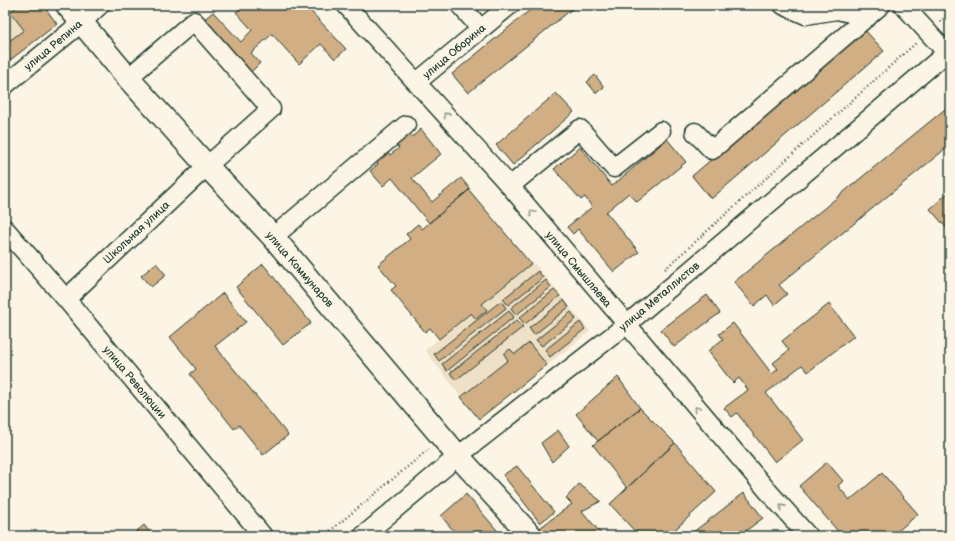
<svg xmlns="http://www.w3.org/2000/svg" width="955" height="541" viewBox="0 0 955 541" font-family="'Balsamiq Sans',sans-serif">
  <rect width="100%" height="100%" fill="#fcf5e5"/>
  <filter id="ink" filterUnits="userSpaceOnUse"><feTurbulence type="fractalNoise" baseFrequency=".025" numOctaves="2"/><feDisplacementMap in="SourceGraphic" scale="8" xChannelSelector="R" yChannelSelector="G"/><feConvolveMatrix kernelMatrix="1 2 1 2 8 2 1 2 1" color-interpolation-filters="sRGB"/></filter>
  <g filter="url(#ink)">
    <!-- built -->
    <path fill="#efe0c8" d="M5 5H43L57 24 5 64Z
      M534 263 590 331 547 365 515 354 510 349 504 354 508 360 461 397 425 350 471 313 477 319 487 310 482 304Z"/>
    <!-- building -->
    <path fill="#d1ae83" stroke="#1f3d34" d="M19 5H43L57 24 5 64V44L24 30 10 12Z
      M244 5H289L294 11 300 5H305L346 49 335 59 321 44 299 64 272 34 251 53 260 63 250 73 202 21 213 12 241 42 252 30 236 12Z
      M536 5H577L468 93 452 74Z
      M864 29 884 51 711 199 692 176Z
      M595 75 604 87 596 93 587 82Z
      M556 93 574 112 513 165 496 145Z
      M950 105V145L779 285 787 294 774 305 767 295 754 306 734 282Z
      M405 129 412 137 421 129 441 154 412 178 432 202 461 178 470 189 429 223 392 178 383 186 370 171 378 164 372 156 383 147 390 155 399 148 391 139Z
      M667 139 686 162 637 202 629 193 606 212 639 252 614 272 578 229 573 234 567 227 592 207 585 197 581 200 554 169 580 147 612 186Z
      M469 190 531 264 482 304 487 310 476 319 471 313 439 339 430 328 425 332 391 290 396 286 378 265 410 239 406 234 418 224 422 229Z
      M950 191V232L930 209Z
      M156 263 166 275 151 287 141 276Z
      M263 264 311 323 283 345 236 287Z
      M538 271 543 278 508 305 503 299Z
      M546 280 551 287 516 315 511 308Z
      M554 290 560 296 525 324 519 318Z
      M223 293 246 322 215 346 288 435 263 455 239 425 234 429 190 374 196 369 170 337Z
      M707 295 720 313 674 347 661 330Z
      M564 300 569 307 534 335 529 328Z
      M501 301 506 308 439 361 434 354Z
      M829 304 854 336 808 372 802 365 766 393 803 440 775 462 737 413 732 417 724 408 748 390 739 378 733 383 708 351 723 339 719 334 733 323 772 374 778 369 773 363 789 350 782 341Z
      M509 311 514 317 447 371 442 364Z
      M571 312 576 319 542 346 536 340Z
      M517 320 523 327 456 380 450 373Z
      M580 322 585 329 550 357 545 350Z
      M529 343 547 365 479 419 461 397 508 360 504 354 510 349 515 354Z
      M618 377 640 408 598 441 576 414Z
      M640 408 675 443 627 488 593 445Z
      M558 430 569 446 552 462 541 443Z
      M675 443 716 492 668 536H639L610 504Z
      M827 462 843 481 838 486 850 500 882 473 918 514 892 536H842L799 486Z
      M517 466 554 512 540 523 503 475Z
      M579 484 601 501 582 511 603 536H542L537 530 572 504 566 498Z
      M744 493 763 518 739 536H688Z
      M466 494 502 536H458L441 516Z
      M144 525 153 536H131Z"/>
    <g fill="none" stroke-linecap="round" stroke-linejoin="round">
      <!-- minor casing -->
      <g stroke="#1f3d34" stroke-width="21">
        <path id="minor" d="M346 5 510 186 767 490 808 536
          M460 5 481 29
          M783 5 806 15 837 10 868 17
          M903 5 947 53
          M417 82 510 5
          M5 85 81 23 100 5
          M695 132 712 150 881 5
          M510 186 580 129 614 168 661 131
          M5 229 66 299 263 536
          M273 237 406 125
          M66 299 207 166 271 109 194 21 128 78
          M363 536 458 456 626 325 950 50"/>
      </g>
      <!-- major casing -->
      <g stroke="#1f3d34" stroke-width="25">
        <path id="major" d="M67 5 128 78 207 166 273 237 458 456 531 536"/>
      </g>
      <!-- path -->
      <path stroke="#1f3d34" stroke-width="2.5" stroke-dasharray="1 3" stroke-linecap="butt" d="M940 22 950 13
        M665 269 917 42
        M324 536 429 449"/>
      <!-- minor -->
      <use href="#minor" stroke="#fcf5e5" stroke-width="18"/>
      <!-- major -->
      <use href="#major" stroke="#fcf5e5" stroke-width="22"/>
    </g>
    <!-- one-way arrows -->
    <defs><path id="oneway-chevron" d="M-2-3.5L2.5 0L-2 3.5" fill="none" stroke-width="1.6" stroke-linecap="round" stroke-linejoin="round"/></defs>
    <g stroke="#8e998c">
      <use href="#oneway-chevron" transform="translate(446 115) rotate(-132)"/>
      <use href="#oneway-chevron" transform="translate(532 213) rotate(-130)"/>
      <use href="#oneway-chevron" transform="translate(697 409) rotate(-130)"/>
      <use href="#oneway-chevron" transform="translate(782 507) rotate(-132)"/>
    </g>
  </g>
  <g text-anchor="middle" stroke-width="3" stroke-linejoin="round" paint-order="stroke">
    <!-- street labels -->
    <g font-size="11" fill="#1f3d34" stroke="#fcf5e5">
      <text transform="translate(53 45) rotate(-40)" y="4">улица Репина</text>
      <text transform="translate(454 51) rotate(-40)" y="4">улица Оборина</text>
      <text transform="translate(136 232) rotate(-43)" y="4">Школьная улица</text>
      <text transform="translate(300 269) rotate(49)" y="4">улица Коммунаров</text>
      <text transform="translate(579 269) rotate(50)" y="4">улица Смышляева</text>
      <text transform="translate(659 296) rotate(-40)" y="4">улица Металлистов</text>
      <text transform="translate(135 382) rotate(50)" y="4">улица Революции</text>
    </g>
  </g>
  <!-- margin -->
  <rect width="955" height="541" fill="none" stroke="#fcf5e5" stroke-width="20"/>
  <rect x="10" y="10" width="935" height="521" fill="none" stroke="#1f3d34" stroke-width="1.5" filter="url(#ink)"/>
</svg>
